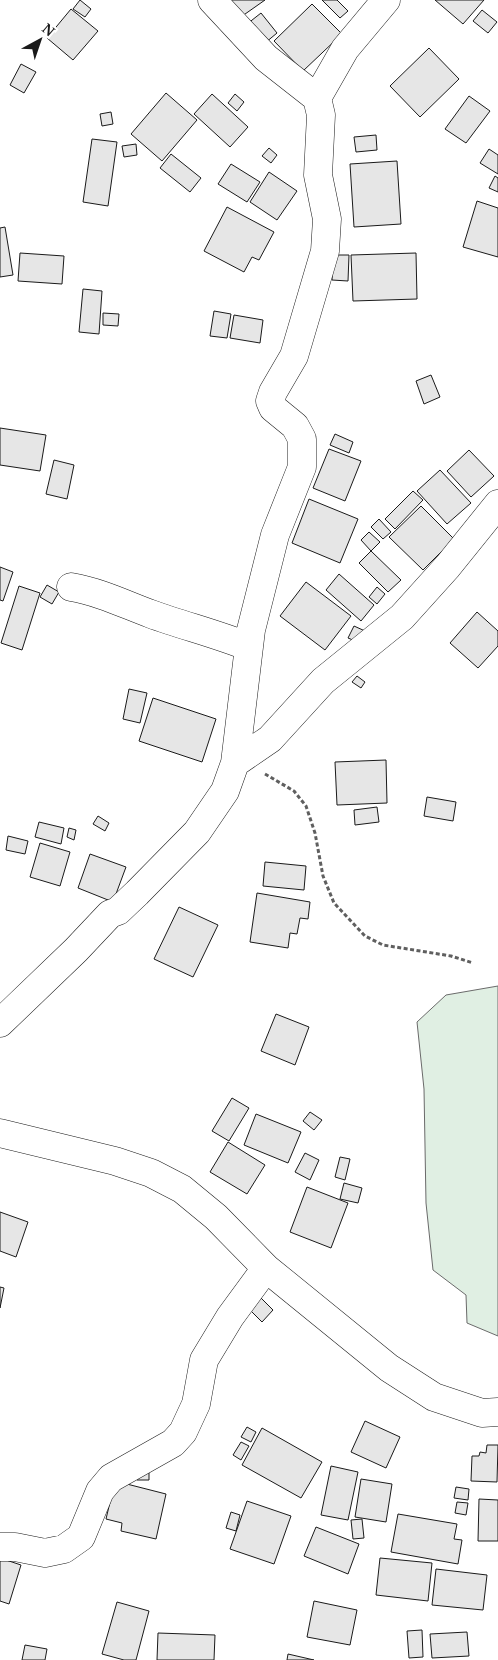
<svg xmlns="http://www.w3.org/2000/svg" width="498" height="1660" viewBox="0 0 498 1660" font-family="'Noto Serif',serif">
  <rect width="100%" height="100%" fill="#fff"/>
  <!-- green -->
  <path fill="#e0efe3" stroke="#6a6a6a" d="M498 986V1336L467 1323 466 1295 433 1270 426 1203 424 1089 417 1022 446 995Z"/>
  <!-- building -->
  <path fill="#e6e6e6" stroke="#1a1a1a" d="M80 0 91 9 85 17 73 9Z
    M225 0H265L238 19Z
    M322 0H337L348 11 340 18Z
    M435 0H484L463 24Z
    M312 4 342 34 303 71 274 41Z
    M71 9 98 31 73 60 47 38Z
    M482 10 497 22 488 33 473 21Z
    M261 13 277 33 259 48 242 28Z
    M429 48 459 79 420 117 390 86Z
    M21 64 36 72 24 93 10 85Z
    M166 93 197 120 162 161 131 134Z
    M212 94 248 127 230 147 194 114Z
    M235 94 244 102 237 111 228 103Z
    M469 96 490 111 466 143 445 129Z
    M111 112 113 124 102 126 100 114Z
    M376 135 377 150 356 152 354 137Z
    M92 139 117 142 108 206 83 202Z
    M136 144 137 155 124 157 122 146Z
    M269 148 277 155 271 163 262 156Z
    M489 149 498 155V174L480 163Z
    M171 154 201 178 190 192 160 168Z
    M397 161 401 224 354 227 350 164Z
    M231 164 260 182 247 202 218 184Z
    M269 172 297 191 277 220 250 202Z
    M495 176 498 178V192L489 188Z
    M477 201 498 208V257L463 247Z
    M227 207 274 232 259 260 252 257 244 272 204 251Z
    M5 227 13 275 0 277V228Z
    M20 253 64 256 62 284 18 281Z
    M416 253 417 299 353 301 351 255Z
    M333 255H349L348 281 332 280Z
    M83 289 102 291 99 334 79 332Z
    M214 311 231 314 227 338 210 336Z
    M103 313 119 314 118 326 103 325Z
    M234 315 263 320 260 343 230 338Z
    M431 375 440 397 424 404 416 381Z
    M0 428 46 435 40 471 0 465Z
    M335 434 353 442 349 453 330 445Z
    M329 449 361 461 345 501 313 488Z
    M469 450 494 476 471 497 447 471Z
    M54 460 74 465 67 499 46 494Z
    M440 470 471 503 447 524 417 491Z
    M413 491 423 500 395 529 385 519Z
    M309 499 358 519 340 563 292 543Z
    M421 506 454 539 423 570 389 537Z
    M379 519 391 532 383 539 371 527Z
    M369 532 380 542 371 551 361 540Z
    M371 551 401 580 388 592 359 563Z
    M0 567 13 572 3 601 0 600Z
    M339 574 374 605 361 621 326 590Z
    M306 582 351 616 325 650 280 616Z
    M47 585 59 592 52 604 40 597Z
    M19 586 40 593 22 650 1 643Z
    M377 587 385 594 377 604 369 597Z
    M477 612 498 631V646L478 668 450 643Z
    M354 626 365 631 360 643 348 638Z
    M357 676 365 682 361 688 352 682Z
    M129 689 147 693 140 723 123 719Z
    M153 698 216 719 202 762 139 741Z
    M386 760 387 803 337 805 335 762Z
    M427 797 456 802 453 821 424 816Z
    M377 807 379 822 355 825 354 810Z
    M98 816 109 823 105 831 93 824Z
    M39 822 64 828 61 844 35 837Z
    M69 828 76 830 74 840 67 837Z
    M8 836 28 841 25 854 6 850Z
    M40 843 70 852 60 886 30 877Z
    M90 854 126 867 113 902 78 888Z
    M265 862 306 866 304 890 263 886Z
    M257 893 310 902 308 919 300 918 297 934 290 933 288 948 250 942Z
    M179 907 218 925 193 977 154 959Z
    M276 1014 309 1027 295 1065 261 1051Z
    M232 1098 249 1108 229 1141 212 1131Z
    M310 1112 322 1120 314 1130 303 1121Z
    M256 1114 301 1132 288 1163 244 1145Z
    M228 1142 265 1165 247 1194 210 1172Z
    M305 1153 319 1160 310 1180 295 1172Z
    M340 1157 350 1159 345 1180 335 1177Z
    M344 1183 362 1188 358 1203 340 1199Z
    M307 1187 348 1203 331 1248 290 1232Z
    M0 1212 28 1222 16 1257 0 1251Z
    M0 1287 4 1288 0 1308Z
    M256 1293 273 1310 262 1322 244 1304Z
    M365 1421 400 1437 386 1468 351 1452Z
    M247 1427 256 1432 251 1442 241 1437Z
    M262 1428 322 1462 301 1498 242 1465Z
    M241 1442 249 1446 241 1460 233 1455Z
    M487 1445H498L497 1482 471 1481 472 1456H479L480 1452 486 1453Z
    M331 1466 358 1472 348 1520 321 1515Z
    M136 1469H149V1480H137Z
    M361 1479 392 1484 386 1522 355 1517Z
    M115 1481 166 1494 156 1539 121 1531 122 1523 106 1519Z
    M456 1487 469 1489 468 1500 454 1498Z
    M479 1499 498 1500V1541H478Z
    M247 1501 291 1516 274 1564 230 1549Z
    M457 1502 468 1503 466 1515 455 1513Z
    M231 1512 240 1515 236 1531 226 1528Z
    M398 1514 457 1524 454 1539 462 1540 458 1564 391 1552Z
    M362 1519 364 1538 353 1539 351 1520Z
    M316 1527 359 1544 348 1574 304 1556Z
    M0 1558 21 1565 9 1604 0 1601Z
    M380 1558 432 1563 428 1601 376 1595Z
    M436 1569 487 1575 483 1610 432 1605Z
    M314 1601 357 1610 350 1645 307 1637Z
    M117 1602 149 1611 136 1660H124L102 1654Z
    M422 1630 423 1657 409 1658 407 1631Z
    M467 1632 469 1656 432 1658 430 1634Z
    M158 1633 215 1635 214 1660H157Z
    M25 1645 47 1649 45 1660H22Z
    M288 1654 314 1660H287Z"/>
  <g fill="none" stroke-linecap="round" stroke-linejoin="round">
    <!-- minor casing -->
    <g stroke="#1a1a1a" stroke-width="29">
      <path id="minor" d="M212 0 266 58 317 98
        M71 587C100 592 124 604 151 614 184 626 217 634 249 647
        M235 763 270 739 323 681 402 617 448 566 498 504
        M0 1023 76 950 110 914 118 911 137 893 197 832 225 791 235 763 251 630 275 535 302 467V439L295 426 273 408 270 401 273 392 294 356 325 251 327 219 318 175 321 115 317 98 345 49 386 0
        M0 1133 115 1161 151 1173 182 1189 216 1217 266 1268 389 1368 434 1397 482 1413 498 1412
        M0 1547H15L45 1553 64 1549 81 1537 100 1491 111 1478 173 1443 183 1432 196 1404 204 1360 230 1317 266 1268"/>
    </g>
    <!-- path -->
    <path stroke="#5f5f5f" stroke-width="3" stroke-dasharray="4 2.5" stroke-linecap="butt" d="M265 774 294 791 306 806 315 833 323 876 334 903 365 936 383 945 451 956 473 963"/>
    <!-- minor -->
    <use href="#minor" stroke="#fff" stroke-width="28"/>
  </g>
  <!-- north arrow -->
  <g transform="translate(40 40) rotate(40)" stroke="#ffffff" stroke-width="4" paint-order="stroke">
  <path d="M0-4L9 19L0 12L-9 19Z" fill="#1a1a1a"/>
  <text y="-8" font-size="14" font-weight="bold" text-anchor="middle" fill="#1a1a1a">N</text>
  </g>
</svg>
